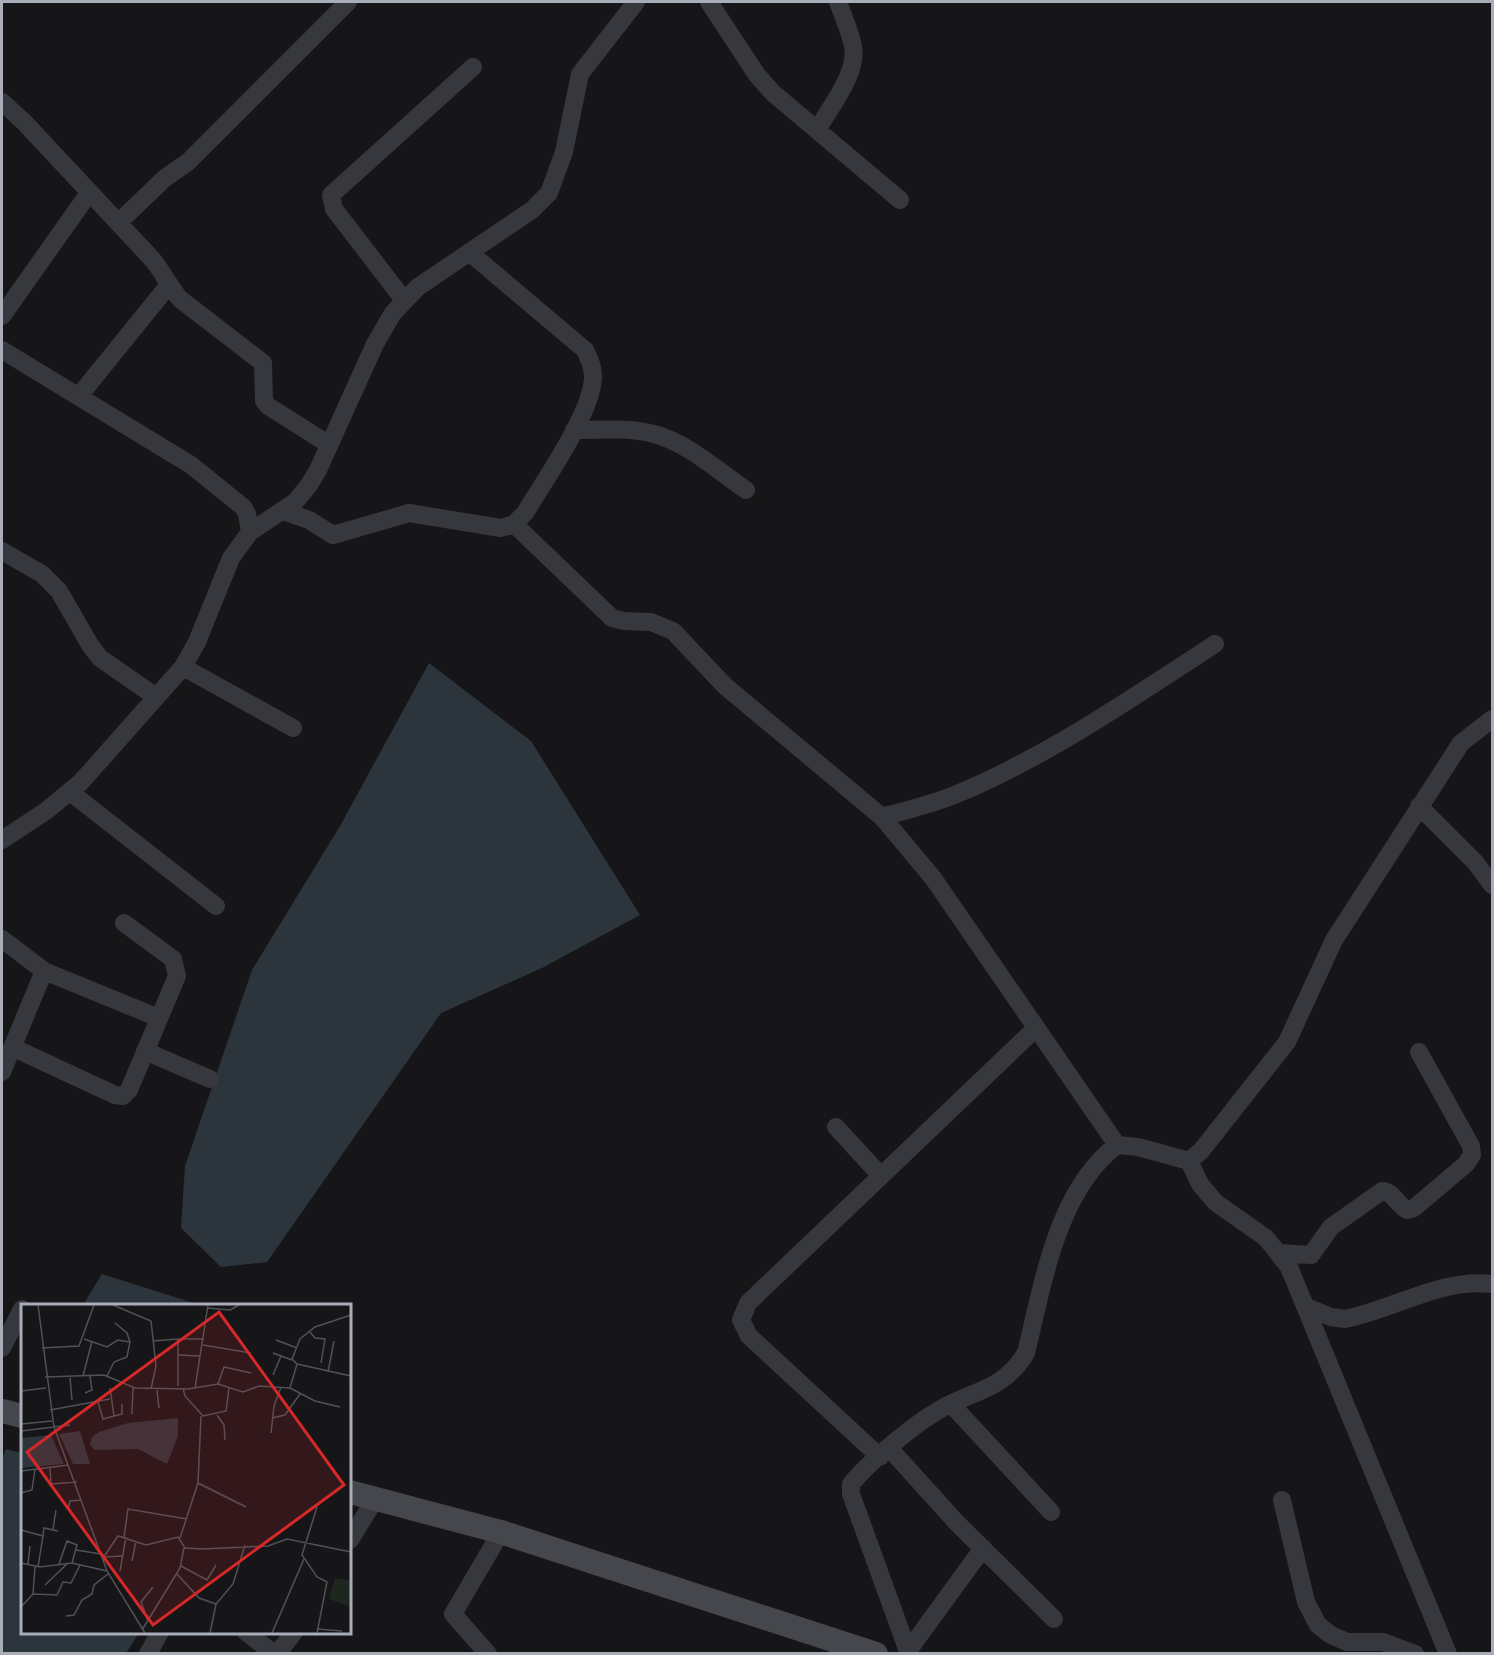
<svg xmlns="http://www.w3.org/2000/svg" width="1494" height="1655" viewBox="0 0 1494 1655" font-family="Jost,sans-serif">
  <rect width="100%" height="100%" fill="#161618"/>
  <!-- water -->
  <path fill="#2c353c" d="M429 663 531 741 640 915 542 968 441 1013 267 1262 221 1267 181 1228 185 1166 252 970 340 826Z
    M102 1274 200 1305H83Z
    M6 1449 22 1453V1632L139 1633 126 1653H2V1458Z"/>
  <g fill="none" stroke-linecap="round" stroke-linejoin="round">
    <!-- street -->
    <path stroke="#37383d" stroke-width="18" d="M709 2 757 75 773 93 900 200
      M2 102 24 122 152 259C163 272 169 286 180 299L263 363 264 401 268 406 328 444
      M817 130C830 107 858 74 853 46 850 31 843 16 838 2
      M118 223 165 178 188 162 348 2
      M404 300 334 209 331 195 473 67
      M2 316 89 193
      M2 350 191 465 243 507 247 514 250 532
      M79 396 168 286
      M574 430C600 430 628 427 654 434 686 442 718 471 746 490
      M283 511 309 520 333 535 409 513 501 528 514 524 525 513C544 481 593 412 593 376 593 366 589 359 585 350L469 252
      M514 524 612 618 624 621 651 622 673 631 725 686 882 817 933 878 1117 1145
      M2 551 42 574 59 591 90 645 100 658 156 697
      M183 667 293 728
      M70 792 216 906
      M1419 806 1475 862 1492 885
      M882 817C907 810 933 804 957 794 1048 756 1132 698 1215 644
      M2 840 46 811 81 782 183 667 197 642 231 558 250 532 295 502 309 485 318 470 375 344 393 313 418 287 532 210 549 193 564 152 580 74 636 2
      M2 939 44 971 159 1018
      M14 1048 115 1095 123 1096 129 1090 177 976 173 959 124 923
      M145 1051 210 1079
      M2 1072 44 971
      M836 1127 881 1176
      M1189 1161 1200 1184 1215 1202 1266 1238 1289 1267 1448 1654
      M1279 1253 1311 1255 1331 1227 1382 1191C1393 1191 1397 1205 1407 1210L1414 1208 1466 1164 1472 1155 1471 1146 1419 1052
      M1307 1307 1331 1317 1345 1319C1394 1309 1441 1278 1492 1284
      M2 1348 22 1309
      M951 1404 1051 1512
      M890 1449 957 1523 1054 1619
      M880 1457 749 1336 741 1320 748 1303 1036 1028
      M1282 1500 1306 1602 1318 1625 1331 1635 1347 1642H1383L1415 1654
      M350 1540 375 1499
      M246 1632 268 1649 278 1653 294 1632
      M908 1651 983 1548
      M148 1654 160 1632
      M488 1654 453 1614 501 1532
      M909 1654 851 1494V1484C870 1461 913 1425 939 1410 973 1390 1003 1391 1026 1353 1043 1284 1057 1190 1117 1145L1138 1147 1189 1161 1201 1151 1287 1042 1334 940 1461 743 1492 719"/>
    <!-- secondary -->
    <path stroke="#45474d" stroke-width="24" d="M2 1411 22 1416
      M350 1492 501 1532 876 1654"/>
  </g>
  <!-- overview -->
  <g transform="translate(21 1304)">
    <rect width="330" height="330" fill="#161618"/>
    <path d="M314 274 330 276V303L308 295Z" fill="#1e261f"/>
    <path d="M157 114V132L146 160 117 145 74 146 69 141 71 133 78 128 107 119ZM59 127 69 160H52L38 130ZM30 131 43 160 0 164V134Z" fill="#2c353c"/>
    <path fill="none" stroke="#505258" stroke-width="1.5" d="M17 1 33 123 86 267 124 329M92 1 130 17 135 62 130 85M187 4 209 6 218 1M330 11 294 23 279 35 271 55 276 60 330 72M289 28 294 34 304 35 300 59M63 35 86 43 97 36 109 38 106 29 94 19M255 36 276 44M132 37 157 35M182 41 230 49M21 44 58 42 73 1M252 49 271 56M158 51 179 52M307 68 313 37M252 71 260 52M62 72 71 37M86 72 93 58 106 53 109 38M24 73 83 71 114 84 167 85 197 80 222 88 238 82 269 84 276 60M49 74 51 96M197 80 203 63 230 69M157 82V35H183M89 84 93 112M162 84 164 92 182 112 205 107 208 84M174 84 187 1M269 84 294 97 319 103M136 86 138 104M0 87 25 84M64 89 71 86 69 72M77 98 82 115 101 110V100M29 106 89 95M111 110 112 83M196 111 203 121 204 136M251 114 264 111 279 90M0 120 31 117M0 127 49 121M250 129 253 102 260 83M29 164 30 180 56 178M0 167 48 161M177 179 225 203M0 189 11 186 14 165M47 205 49 197 61 196M32 225 35 206M0 226 22 232 23 224 37 227M103 233 107 205 166 215M159 234 177 179 180 112M55 246 80 250M83 253 101 252M82 254 97 232 125 241 157 233 164 244 182 245 247 242 266 235 330 248M111 257 115 237M0 259 19 263 51 259 86 267M7 260 9 242M38 260 46 237 56 241 51 259M160 262 186 276 195 261M17 263 22 232M99 267 105 233M156 270 178 294 195 300M24 281 47 259M12 290 36 291 42 278 50 279 59 261M0 303 12 290 14 262M45 312 53 311 61 296 71 290 73 281 87 270M127 317 120 298 132 283M296 325 321 327M121 326 159 264 163 244M189 329 195 300 212 280 224 241M251 329 283 255M296 329 306 278 296 273 281 251 296 203"/>
    <path fill="#d62828" fill-opacity="0.15" stroke="#d62828" stroke-width="3" d="M198 8 323 181 132 321 6 148Z"/>
    <rect width="330" height="330" fill="none" stroke="#a8adb8" stroke-width="3"/>
  </g>
  <!-- border -->
  <rect width="1494" height="1655" fill="none" stroke="#a8adb8" stroke-width="6"/>
</svg>
